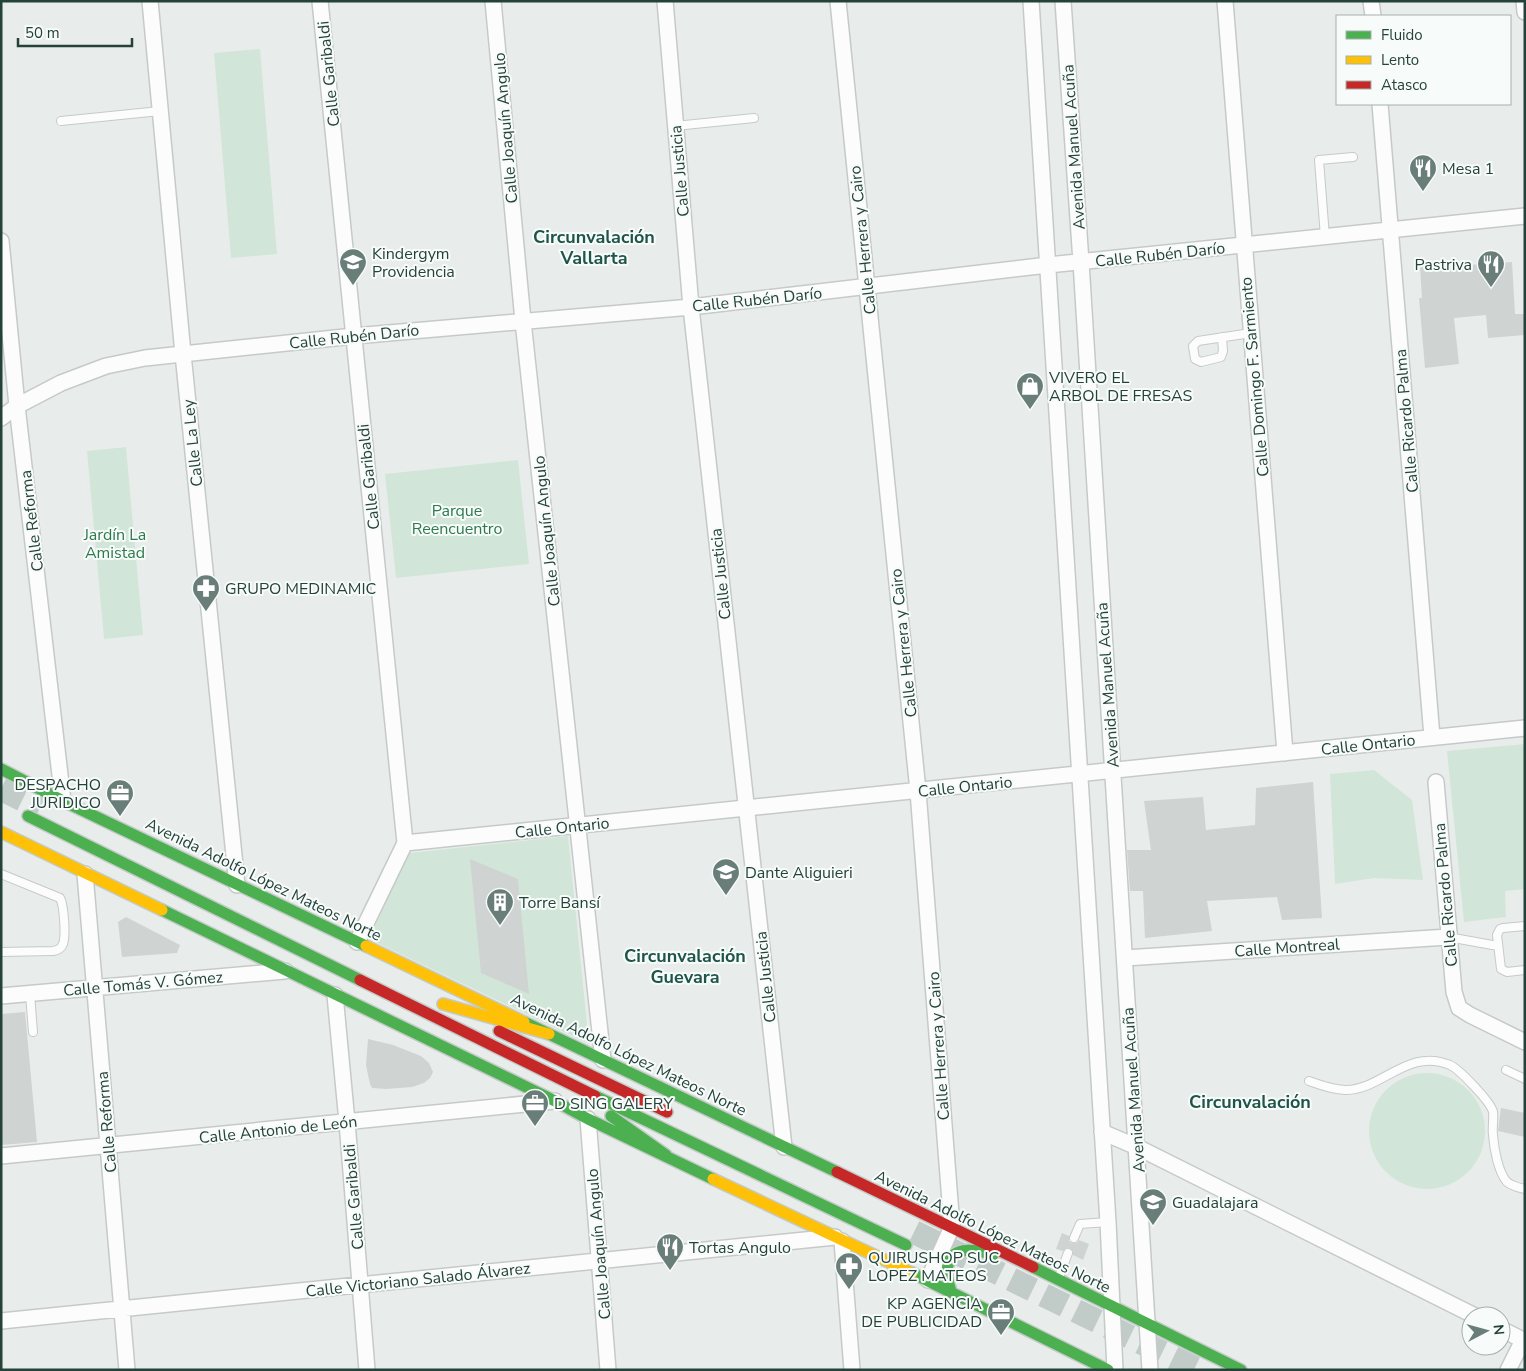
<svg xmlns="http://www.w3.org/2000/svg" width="1526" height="1371" viewBox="0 0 1526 1371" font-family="'Nunito Sans',sans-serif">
  <rect width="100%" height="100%" fill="#e8edeb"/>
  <!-- green -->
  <path fill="#d1e6d8" d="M260 49 277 254 231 258 214 53Z
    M126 447 143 635 104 639 87 451Z
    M518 460 529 564 396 578 385 474Z
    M1525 744V889L1505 891 1506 917 1464 922 1447 751Z
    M1374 770 1412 800 1423 880 1374 878 1335 884 1330 774Z
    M568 836 589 1044 369 939 409 853Z
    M1369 1131a58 58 0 1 1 116 0a58 58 0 1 1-116 0Z"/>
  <!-- building -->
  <path fill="#cfd4d2" d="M1512 262 1515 314H1525V335L1488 338 1486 315 1454 318 1459 364 1425 368 1419 298H1422L1420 266 1453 263V266Z
    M1313 782 1322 918 1282 920 1277 897 1207 901 1212 931 1145 938 1143 891H1130L1127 850H1151L1144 801 1203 797 1206 830 1255 825 1256 788Z
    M470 859 518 879 529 994 481 973Z
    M126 917 180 945 177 953 122 957 118 922Z
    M25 1012 37 1142 1 1145V1014Z
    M368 1039 393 1045 421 1056 429 1063 433 1072 430 1078 424 1083 412 1087 386 1089 372 1088 370 1084 366 1065Z
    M1501 1108 1525 1113V1137L1498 1131Z
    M1062 1233 1069 1236V1241L1072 1243H1077L1079 1240 1089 1244 1083 1260 1073 1255V1252L1070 1248H1067L1063 1251 1056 1249Z"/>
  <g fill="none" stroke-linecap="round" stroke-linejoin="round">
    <!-- primary-tunnel -->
    <path stroke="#c1cbc8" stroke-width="24" stroke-dasharray="24 12" stroke-linecap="butt" d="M1 789 40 808
      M914 1232 1198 1370"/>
    <!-- lane casing -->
    <g stroke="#c5cac8" stroke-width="10">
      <path id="lane" d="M61 121 160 111
        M675 126 754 118
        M1325 237 1319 160 1353 157
        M1222 337 1223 351 1221 357 1201 362 1195 359 1193 346 1198 341 1251 333
        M1 874 60 898C64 905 66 936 63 944 61 949 58 950 53 951L1 952
        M1525 926 1503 928 1500 929 1497 935 1501 969 1507 972 1525 970
        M1448 937 1498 946
        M30 994 33 1032
        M1506 1070 1525 1079
        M1309 1081C1321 1085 1332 1090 1346 1090 1382 1090 1408 1047 1450 1065 1459 1069 1491 1102 1493 1112 1494 1119 1492 1127 1493 1135 1494 1148 1498 1172 1507 1182 1511 1185 1520 1188 1525 1189
        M1074 1238 1080 1224 1108 1222
        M1059 1277 1068 1253"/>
    </g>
    <!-- street casing -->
    <g stroke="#c5cac8" stroke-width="18">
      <path id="street" d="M150 1 183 354 237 885
        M320 1 405 843 357 942
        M493 1 523 321 603 1060
        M665 1 691 307 784 1147
        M838 1 918 791 952 1227 928 1280
        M1031 1 1108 1222 1115 1370
        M1063 1 1081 262 1150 1370
        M1225 1 1285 753
        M1371 1 1373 16
        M1524 1 1525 12
        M1380 104 1432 737
        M1 241 17 406 63 801
        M1 418 17 406 61 383 106 366 145 358 354 336 691 307 1048 265 1525 216
        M1436 782 1454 992 1459 1008 1470 1015 1525 1042
        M405 843 1525 728
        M85 874 127 1370
        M1125 958 1448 937
        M335 995 347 1122 367 1370
        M1 996 285 971
        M588 1119 608 1370
        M1102 1132 1137 1147 1475 1316
        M1 1156 555 1101
        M842 1241 852 1370
        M1 1321 835 1237
        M1501 1329 1525 1341
        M1508 1370 1523 1340"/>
    </g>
    <!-- fast casing -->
    <g stroke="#c3cbc8" stroke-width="14">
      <path id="fast" d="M1 769 63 801 366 946
        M28 816 360 980
        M162 910 555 1101 588 1119 713 1179
        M524 1022 837 1172
        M595 1096 906 1245
        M611 1116 666 1155
        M1033 1267 1241 1370
        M912 1273 1108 1370
        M951 1291C949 1285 947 1278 947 1272 948 1244 975 1249 993 1255"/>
    </g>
    <!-- slow casing -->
    <g stroke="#c3cbc8" stroke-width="14">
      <path id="slow" d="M1 832 162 910
        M366 946 524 1022
        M443 1004 549 1034
        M713 1179 912 1273"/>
    </g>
    <!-- jam casing -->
    <g stroke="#c3cbc8" stroke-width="14">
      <path id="jam" d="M360 980 595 1096
        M499 1031 667 1112
        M837 1172 1033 1267"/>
    </g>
    <!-- lane -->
    <use href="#lane" stroke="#fcfcfc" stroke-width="8"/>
    <!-- street -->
    <use href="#street" stroke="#fcfcfc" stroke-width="15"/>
    <!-- fast -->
    <use href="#fast" stroke="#4caf50" stroke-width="11"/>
    <!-- slow -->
    <use href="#slow" stroke="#ffc107" stroke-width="11"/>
    <!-- jam -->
    <use href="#jam" stroke="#c62828" stroke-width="11"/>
  </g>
  <!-- icons -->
  <defs>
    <g id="restaurant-pin" transform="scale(1.4375)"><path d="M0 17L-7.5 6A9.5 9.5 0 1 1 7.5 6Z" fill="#697e78" stroke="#f7fbf9"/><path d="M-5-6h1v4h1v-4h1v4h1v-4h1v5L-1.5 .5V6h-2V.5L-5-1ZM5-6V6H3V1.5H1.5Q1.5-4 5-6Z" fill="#fff"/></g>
    <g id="school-pin" transform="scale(1.4375)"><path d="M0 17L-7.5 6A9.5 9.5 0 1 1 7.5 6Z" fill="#697e78" stroke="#f7fbf9"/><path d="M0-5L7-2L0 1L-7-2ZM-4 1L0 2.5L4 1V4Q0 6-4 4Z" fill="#fff"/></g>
    <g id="shop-pin" transform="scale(1.4375)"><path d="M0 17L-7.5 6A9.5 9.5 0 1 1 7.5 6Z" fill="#697e78" stroke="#f7fbf9"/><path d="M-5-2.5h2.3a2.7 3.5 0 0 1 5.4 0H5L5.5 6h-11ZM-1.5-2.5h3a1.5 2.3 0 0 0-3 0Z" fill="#fff"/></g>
    <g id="pharmacy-pin" transform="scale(1.4375)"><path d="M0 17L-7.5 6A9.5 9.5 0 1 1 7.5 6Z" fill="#697e78" stroke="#f7fbf9"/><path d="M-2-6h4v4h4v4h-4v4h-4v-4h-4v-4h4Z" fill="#fff"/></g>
    <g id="office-pin" transform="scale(1.4375)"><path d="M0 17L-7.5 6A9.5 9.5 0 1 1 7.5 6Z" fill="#697e78" stroke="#f7fbf9"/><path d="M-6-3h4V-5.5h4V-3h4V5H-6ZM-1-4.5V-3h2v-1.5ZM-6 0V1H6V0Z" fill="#fff"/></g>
    <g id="building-pin" transform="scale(1.4375)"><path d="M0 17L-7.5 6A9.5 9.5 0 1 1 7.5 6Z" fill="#697e78" stroke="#f7fbf9"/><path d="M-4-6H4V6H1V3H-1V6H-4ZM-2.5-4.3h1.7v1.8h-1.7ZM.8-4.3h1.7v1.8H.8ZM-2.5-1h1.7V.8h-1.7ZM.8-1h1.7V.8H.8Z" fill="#fff"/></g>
  </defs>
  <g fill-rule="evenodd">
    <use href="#restaurant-pin" x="1423" y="168"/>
    <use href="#school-pin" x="353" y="262"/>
    <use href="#restaurant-pin" x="1491" y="264"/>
    <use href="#shop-pin" x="1030" y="386"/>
    <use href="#pharmacy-pin" x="206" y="588"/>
    <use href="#office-pin" x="120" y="793"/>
    <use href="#school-pin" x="726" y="872"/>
    <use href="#building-pin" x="500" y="902"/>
    <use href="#office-pin" x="535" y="1103"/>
    <use href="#school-pin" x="1153" y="1202"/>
    <use href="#restaurant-pin" x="670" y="1247"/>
    <use href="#pharmacy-pin" x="849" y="1266"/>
    <use href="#office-pin" x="1001" y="1312"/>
  </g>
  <g text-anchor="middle" stroke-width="4" stroke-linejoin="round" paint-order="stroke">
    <!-- street labels -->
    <g font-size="16" fill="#24423a" stroke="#f7fbf9">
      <text transform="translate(328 74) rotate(-96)" y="6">Calle Garibaldi</text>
      <text transform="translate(505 128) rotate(-95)" y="6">Calle Joaquín Angulo</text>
      <text transform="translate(1073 147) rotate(-94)" y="6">Avenida Manuel Acuña</text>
      <text transform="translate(679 171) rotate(-95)" y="6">Calle Justicia</text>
      <text transform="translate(862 240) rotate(-96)" y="6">Calle Herrera y Cairo</text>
      <text transform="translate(1160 254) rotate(-6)" y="6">Calle Rubén Darío</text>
      <text transform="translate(757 299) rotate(-6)" y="6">Calle Rubén Darío</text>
      <text transform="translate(354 336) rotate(-6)" y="6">Calle Rubén Darío</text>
      <text transform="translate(1254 377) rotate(-95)" y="6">Calle Domingo F. Sarmiento</text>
      <text transform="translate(1406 421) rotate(-95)" y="6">Calle Ricardo Palma</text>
      <text transform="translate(192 443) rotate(-96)" y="6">Calle La Ley</text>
      <text transform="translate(368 477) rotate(-96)" y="6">Calle Garibaldi</text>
      <text transform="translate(31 521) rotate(-97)" y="6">Calle Reforma</text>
      <text transform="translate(546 531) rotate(-96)" y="6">Calle Joaquín Angulo</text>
      <text transform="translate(720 574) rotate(-96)" y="6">Calle Justicia</text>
      <text transform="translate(903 643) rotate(-96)" y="6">Calle Herrera y Cairo</text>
      <text transform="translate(1107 685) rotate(-94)" y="6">Avenida Manuel Acuña</text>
      <text transform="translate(1368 744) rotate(-6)" y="6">Calle Ontario</text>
      <text transform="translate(965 786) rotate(-6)" y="6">Calle Ontario</text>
      <text transform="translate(562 827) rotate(-6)" y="6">Calle Ontario</text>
      <text transform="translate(264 879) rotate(26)" y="6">Avenida Adolfo López Mateos Norte</text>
      <text transform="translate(1445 895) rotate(-95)" y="6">Calle Ricardo Palma</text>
      <text transform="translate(1287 947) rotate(-4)" y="6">Calle Montreal</text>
      <text transform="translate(765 977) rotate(-96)" y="6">Calle Justicia</text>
      <text transform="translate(143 983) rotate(-5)" y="6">Calle Tomás V. Gómez</text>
      <text transform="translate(938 1046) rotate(-94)" y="6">Calle Herrera y Cairo</text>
      <text transform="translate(629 1054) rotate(26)" y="6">Avenida Adolfo López Mateos Norte</text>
      <text transform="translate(1133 1090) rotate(-94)" y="6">Avenida Manuel Acuña</text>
      <text transform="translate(106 1122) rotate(-95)" y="6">Calle Reforma</text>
      <text transform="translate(278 1129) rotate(-6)" y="6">Calle Antonio de León</text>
      <text transform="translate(353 1197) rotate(-95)" y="6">Calle Garibaldi</text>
      <text transform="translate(993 1231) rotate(26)" y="6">Avenida Adolfo López Mateos Norte</text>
      <text transform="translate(598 1244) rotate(-95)" y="6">Calle Joaquín Angulo</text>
      <text transform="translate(418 1279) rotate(-6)" y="6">Calle Victoriano Salado Álvarez</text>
    </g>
    <!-- poi labels -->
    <g font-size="16" fill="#24423a" stroke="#f7fbf9" text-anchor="start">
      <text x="1442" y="174">Mesa 1</text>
      <text x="372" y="259">Kindergym<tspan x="372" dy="18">Providencia</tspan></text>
      <text x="1472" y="270" text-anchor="end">Pastriva</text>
      <text x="1049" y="383">VIVERO EL<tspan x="1049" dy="18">ARBOL DE FRESAS</tspan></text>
      <text x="225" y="594">GRUPO MEDINAMIC</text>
      <text x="101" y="790" text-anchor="end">DESPACHO<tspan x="101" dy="18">JURIDICO</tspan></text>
      <text x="745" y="878">Dante Aliguieri</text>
      <text x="519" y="908">Torre Bansí</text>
      <text x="554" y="1109">D SING GALERY</text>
      <text x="1172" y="1208">Guadalajara</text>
      <text x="689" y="1253">Tortas Angulo</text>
      <text x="868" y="1263">QUIRUSHOP SUC<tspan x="868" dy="18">LOPEZ MATEOS</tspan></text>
      <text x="982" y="1309" text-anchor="end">KP AGENCIA<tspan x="982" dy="18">DE PUBLICIDAD</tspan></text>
    </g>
    <!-- park labels -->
    <g font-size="16" fill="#2d7a4b" stroke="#f7fbf9">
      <text x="457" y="516">Parque<tspan x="457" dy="18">Reencuentro</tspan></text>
      <text x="115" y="540">Jardín La<tspan x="115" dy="18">Amistad</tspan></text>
    </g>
    <!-- neighbourhood labels -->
    <g font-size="18" font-weight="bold" fill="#1f5548" stroke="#f7fbf9">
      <text x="594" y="243">Circunvalación<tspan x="594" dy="21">Vallarta</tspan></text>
      <text x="685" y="962">Circunvalación<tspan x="685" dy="21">Guevara</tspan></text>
      <text x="1250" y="1108">Circunvalación</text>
    </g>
  </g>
  <!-- border -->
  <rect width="1526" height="1371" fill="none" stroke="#24423a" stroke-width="5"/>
  <!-- legend -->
  <rect x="1336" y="15" width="175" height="90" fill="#f7fbf9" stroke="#a3b1ad"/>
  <rect x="1346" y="31" width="25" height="8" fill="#4caf50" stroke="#a3b1ad"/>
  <text x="1381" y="40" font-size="15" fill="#24423a">Fluido</text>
  <rect x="1346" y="56" width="25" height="8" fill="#ffc107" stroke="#a3b1ad"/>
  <text x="1381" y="65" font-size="15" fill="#24423a">Lento</text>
  <rect x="1346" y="81" width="25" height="8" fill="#c62828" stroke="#a3b1ad"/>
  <text x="1381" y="90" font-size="15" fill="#24423a">Atasco</text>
  <!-- north arrow -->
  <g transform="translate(1486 1331) rotate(84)"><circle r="24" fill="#f7fbf9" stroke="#a3b1ad"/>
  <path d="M0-4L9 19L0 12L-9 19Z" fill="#697e78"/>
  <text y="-8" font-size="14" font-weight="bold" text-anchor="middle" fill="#24423a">N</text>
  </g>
  <!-- scale -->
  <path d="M18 38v8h114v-8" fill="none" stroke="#24423a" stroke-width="2.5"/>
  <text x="25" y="38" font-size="15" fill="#24423a" stroke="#f7fbf9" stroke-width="4" paint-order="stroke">50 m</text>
</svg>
